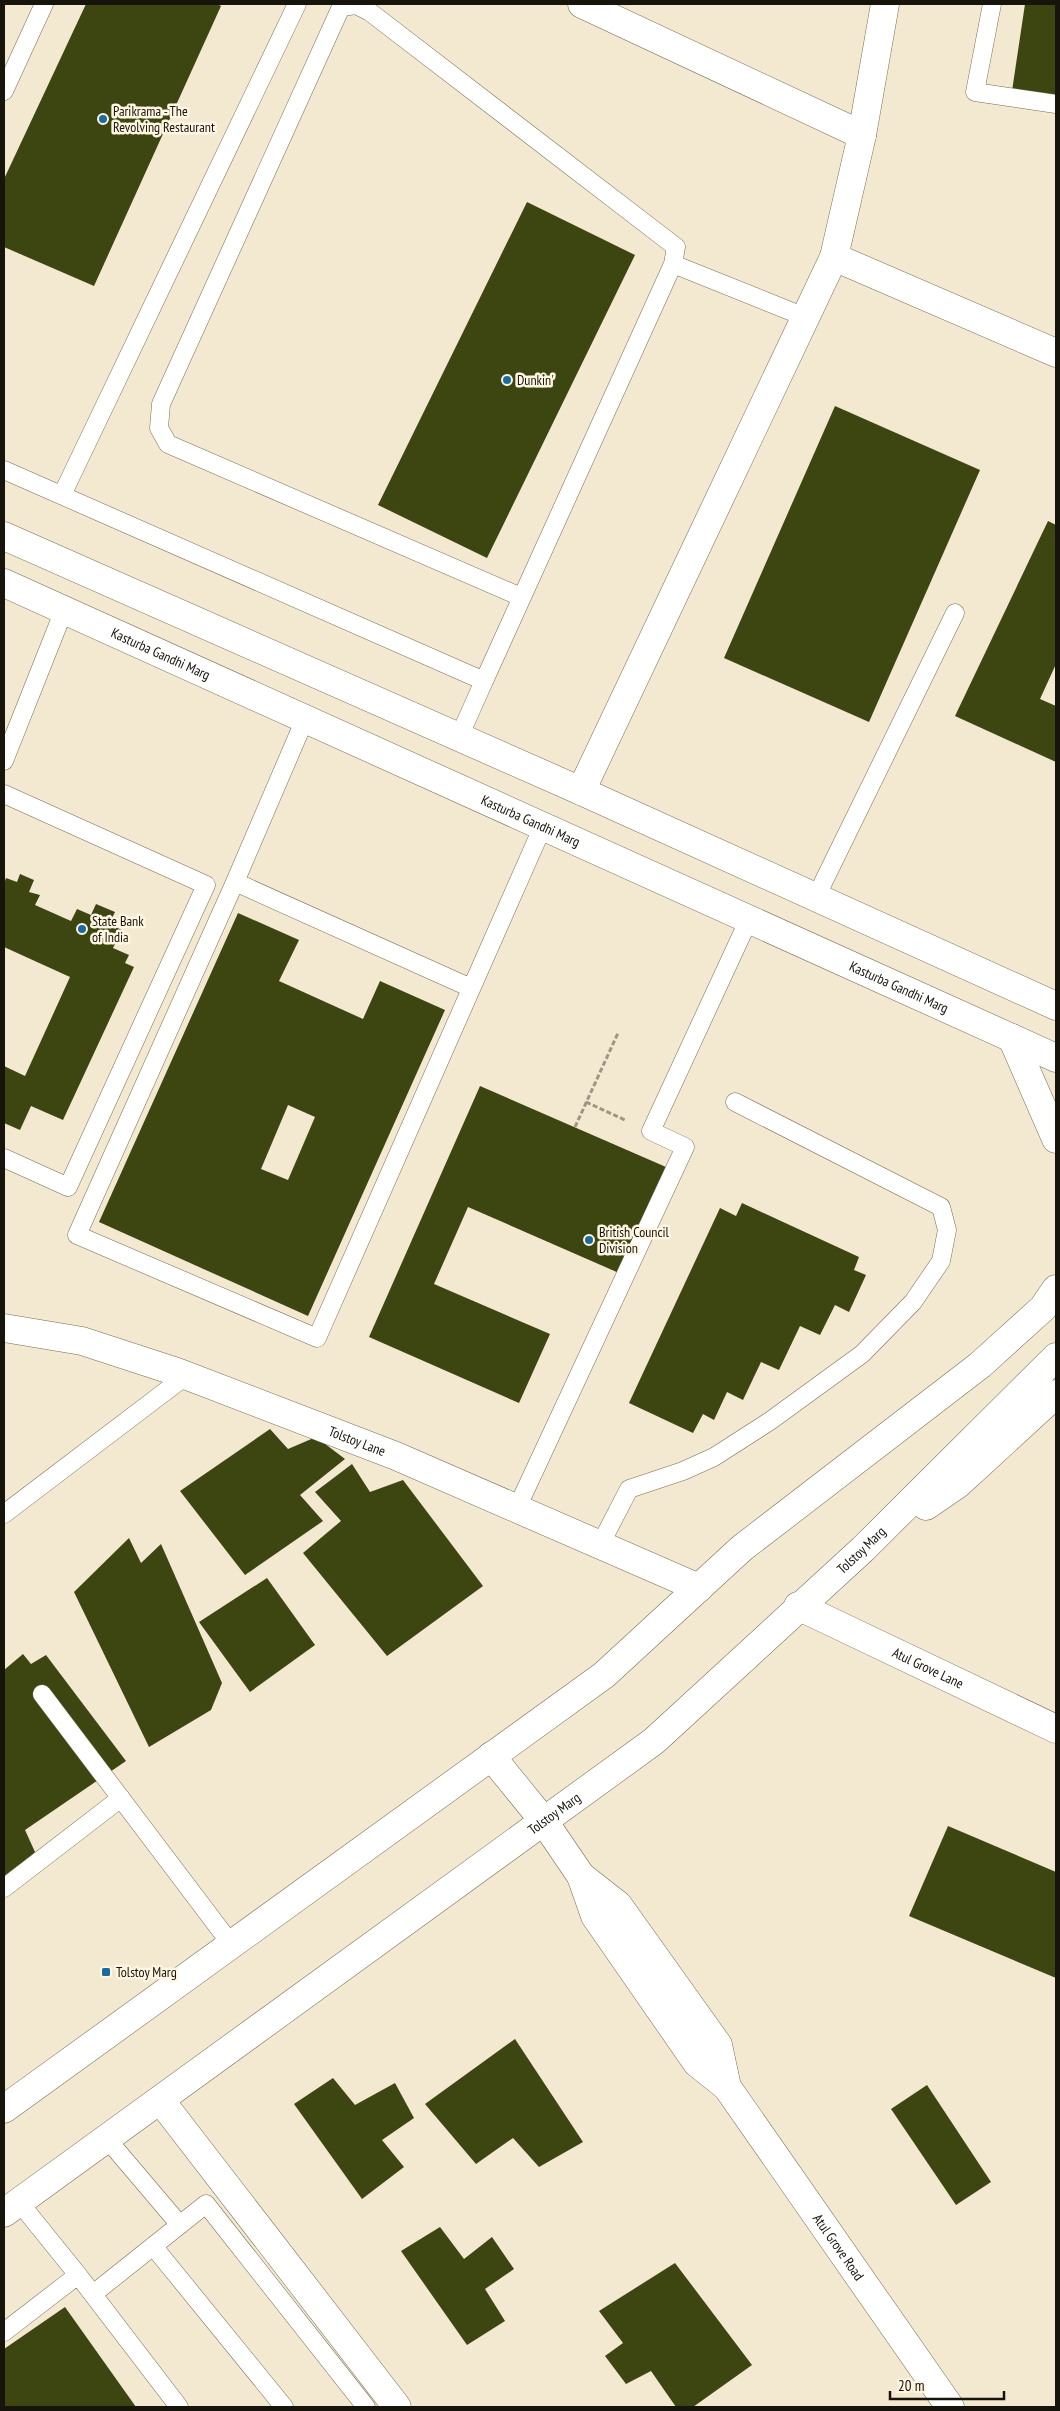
<svg xmlns="http://www.w3.org/2000/svg" width="1060" height="2411" viewBox="0 0 1060 2411" font-family="'PT Sans Narrow',sans-serif">
  <rect width="100%" height="100%" fill="#f3e8d0"/>
  <!-- building -->
  <path fill="#3d4611" fill-rule="evenodd" d="M86 4H217L221 6 94 286 4 247V179Z
    M1025 4H1056V98L1012 91Z
    M527 202 635 255 487 558 378 505Z
    M835 406 980 470 869 722 724 658Z
    M1048 521 1056 525V664L1040 699 1056 706V762L955 716Z
    M20 874 34 880 29 892 40 895 35 905 71 921 77 909 91 915 96 904 115 912 109 924 122 930 113 948 129 955 125 963 134 967 63 1120 31 1106 20 1130 4 1123V1066L25 1076 70 977 4 947V884L6 878 17 882Z
    M238 913 299 940 279 981 363 1019 380 981 445 1010 308 1316 99 1222ZM288 1105 315 1117 288 1180 261 1169Z
    M480 1086 666 1167 619 1273 468 1207 434 1284 550 1334 519 1403 369 1337Z
    M742 1203 859 1257 854 1270 866 1275 849 1312 835 1305 820 1335 800 1326 779 1370 761 1362 743 1400 727 1392 714 1420 703 1414 693 1433 629 1403 720 1208 736 1216Z
    M270 1429 288 1449 316 1437 345 1459 300 1495 323 1521 245 1575 180 1491Z
    M352 1464 370 1492 403 1480 483 1586 387 1656 303 1553 341 1521 315 1492Z
    M129 1538 141 1563 161 1544 222 1683 211 1710 149 1747 74 1592Z
    M267 1578 315 1645 250 1692 199 1622Z
    M23 1654 31 1664 46 1655 126 1761 25 1830 35 1852 4 1884V1670Z
    M948 1826 1056 1872V1978L909 1916Z
    M515 2039 583 2142 539 2167 513 2138 476 2164 425 2104Z
    M333 2078 355 2105 395 2083 414 2118 382 2140 404 2167 362 2199 294 2104Z
    M927 2085 991 2182 956 2205 891 2109Z
    M440 2227 464 2259 492 2237 514 2269 485 2289 505 2321 467 2345 401 2251Z
    M675 2263 752 2365 693 2407H676L651 2371 626 2384 605 2356 623 2343 599 2311Z
    M65 2307 136 2407H4V2349Z"/>
  <g fill="none" stroke-linecap="round" stroke-linejoin="round">
    <!-- service casing -->
    <g stroke="#776d57" stroke-width="19">
      <path id="service" d="M992 4 975 92 1056 104
        M4 91 44 4
        M673 264 805 317
        M4 470 484 681 459 737
        M62 495 297 4
        M484 681 673 264 676 247 370 12 356 5 341 7 161 404 159 428 168 444 521 597
        M305 719 235 882 77 1235 317 1338 543 826
        M4 761 64 610
        M4 794 206 885 68 1187 4 1158
        M235 882 471 988
        M816 897 955 613
        M517 1508 685 1147 651 1131 749 919
        M4 1514 187 1375
        M600 1545 629 1489 683 1471 714 1457 770 1421 862 1354 913 1302 941 1261 947 1230 941 1207 735 1102
        M42 1694 231 1944
        M4 1888 121 1798
        M107 2139 180 2225
        M19 2202 78 2275
        M153 2246 284 2407
        M93 2294 206 2204 366 2407
        M4 2332 78 2275 179 2407"/>
    </g>
    <!-- minor casing -->
    <g stroke="#776d57" stroke-width="29">
      <g id="minor">
        <path d="M582 4 862 135 885 4"/>
        <path d="M834 257 862 135"/>
        <path d="M581 791 834 257 1056 353"/>
        <path id="s1" d="M4 1328 82 1341 177 1372 396 1456 699 1588"/>
        <path id="s2" d="M798 1606 1056 1729"/>
        <path id="s3" d="M491 1756 543 1820 581 1876 595 1916 697 2063 727 2087 950 2407"/>
        <path d="M581 1876 618 1905 718 2045 727 2087"/>
        <path d="M161 2101 397 2407"/>
      </g>
    </g>
    <!-- secondary casing -->
    <g stroke="#776d57" stroke-width="29">
      <g id="secondary">
        <path d="M4 536 581 791 1056 1006"/>
        <path id="s4" d="M4 583 1056 1058"/>
        <path d="M1012 1038 1056 1139"/>
        <path d="M926 1506 958 1484 1056 1394"/>
        <path d="M4 2109 604 1675 742 1548 980 1365 1043 1308 1056 1289"/>
        <path id="s5" d="M4 2213 654 1741 863 1549 1056 1357"/>
      </g>
    </g>
    <!-- path -->
    <path stroke="#9e9684" stroke-width="3" stroke-dasharray="5 2.5" stroke-linecap="butt" d="M586 1102 625 1120
      M575 1127 618 1033"/>
    <!-- service -->
    <use href="#service" stroke="#fff" stroke-width="18"/>
    <!-- minor -->
    <use href="#minor" stroke="#fff" stroke-width="28"/>
    <!-- secondary -->
    <use href="#secondary" stroke="#fff" stroke-width="28"/>
  </g>
  <!-- markers -->
  <g fill="#1c6b9d" stroke="#fef6e2" stroke-width="2">
    <circle cx="103" cy="119" r="5"/>
    <circle cx="507" cy="380" r="5"/>
    <circle cx="82" cy="929" r="5"/>
    <circle cx="589" cy="1240" r="5"/>
    <rect x="101" y="1967" width="10" height="10" rx="2.5"/>
  </g>
  <g text-anchor="middle" stroke-width="5" stroke-linejoin="round" paint-order="stroke">
    <!-- poi labels -->
    <g font-size="14" fill="#17140b" stroke="#fef6e2" text-anchor="start">
      <text x="113" y="116">Parikrama - The<tspan x="113" dy="16">Revolving Restaurant</tspan></text>
      <text x="517" y="385">Dunkin'</text>
      <text x="92" y="926">State Bank<tspan x="92" dy="16">of India</tspan></text>
      <text x="599" y="1237">British Council<tspan x="599" dy="16">Division</tspan></text>
      <text x="116" y="1977">Tolstoy Marg</text>
    </g>
    <!-- street labels -->
    <g font-size="14" fill="#17140b" stroke="#fef6e2">
      <text dy="5" stroke="none"><textPath href="#s4" startOffset="172">Kasturba Gandhi Marg</textPath></text>
      <text dy="5" stroke="none"><textPath href="#s4" startOffset="578">Kasturba Gandhi Marg</textPath></text>
      <text dy="5" stroke="none"><textPath href="#s4" startOffset="982">Kasturba Gandhi Marg</textPath></text>
      <text dy="5" stroke="none"><textPath href="#s1" startOffset="372">Tolstoy Lane</textPath></text>
      <text dy="5" stroke="none"><textPath href="#s5" startOffset="1085">Tolstoy Marg</textPath></text>
      <text dy="5" stroke="none"><textPath href="#s2" startOffset="144">Atul Grove Lane</textPath></text>
      <text dy="5" stroke="none"><textPath href="#s5" startOffset="680">Tolstoy Marg</textPath></text>
      <text dy="5" stroke="none"><textPath href="#s3" startOffset="605">Atul Grove Road</textPath></text>
    </g>
  </g>
  <!-- border -->
  <rect width="1060" height="2411" fill="none" stroke="#17140b" stroke-width="10"/>
  <!-- scale -->
  <path d="M890 2391v8h114v-8" fill="none" stroke="#17140b" stroke-width="2.5"/>
  <text x="898" y="2391" font-size="15" fill="#17140b" stroke="#fef6e2" stroke-width="4" paint-order="stroke">20 m</text>
</svg>
